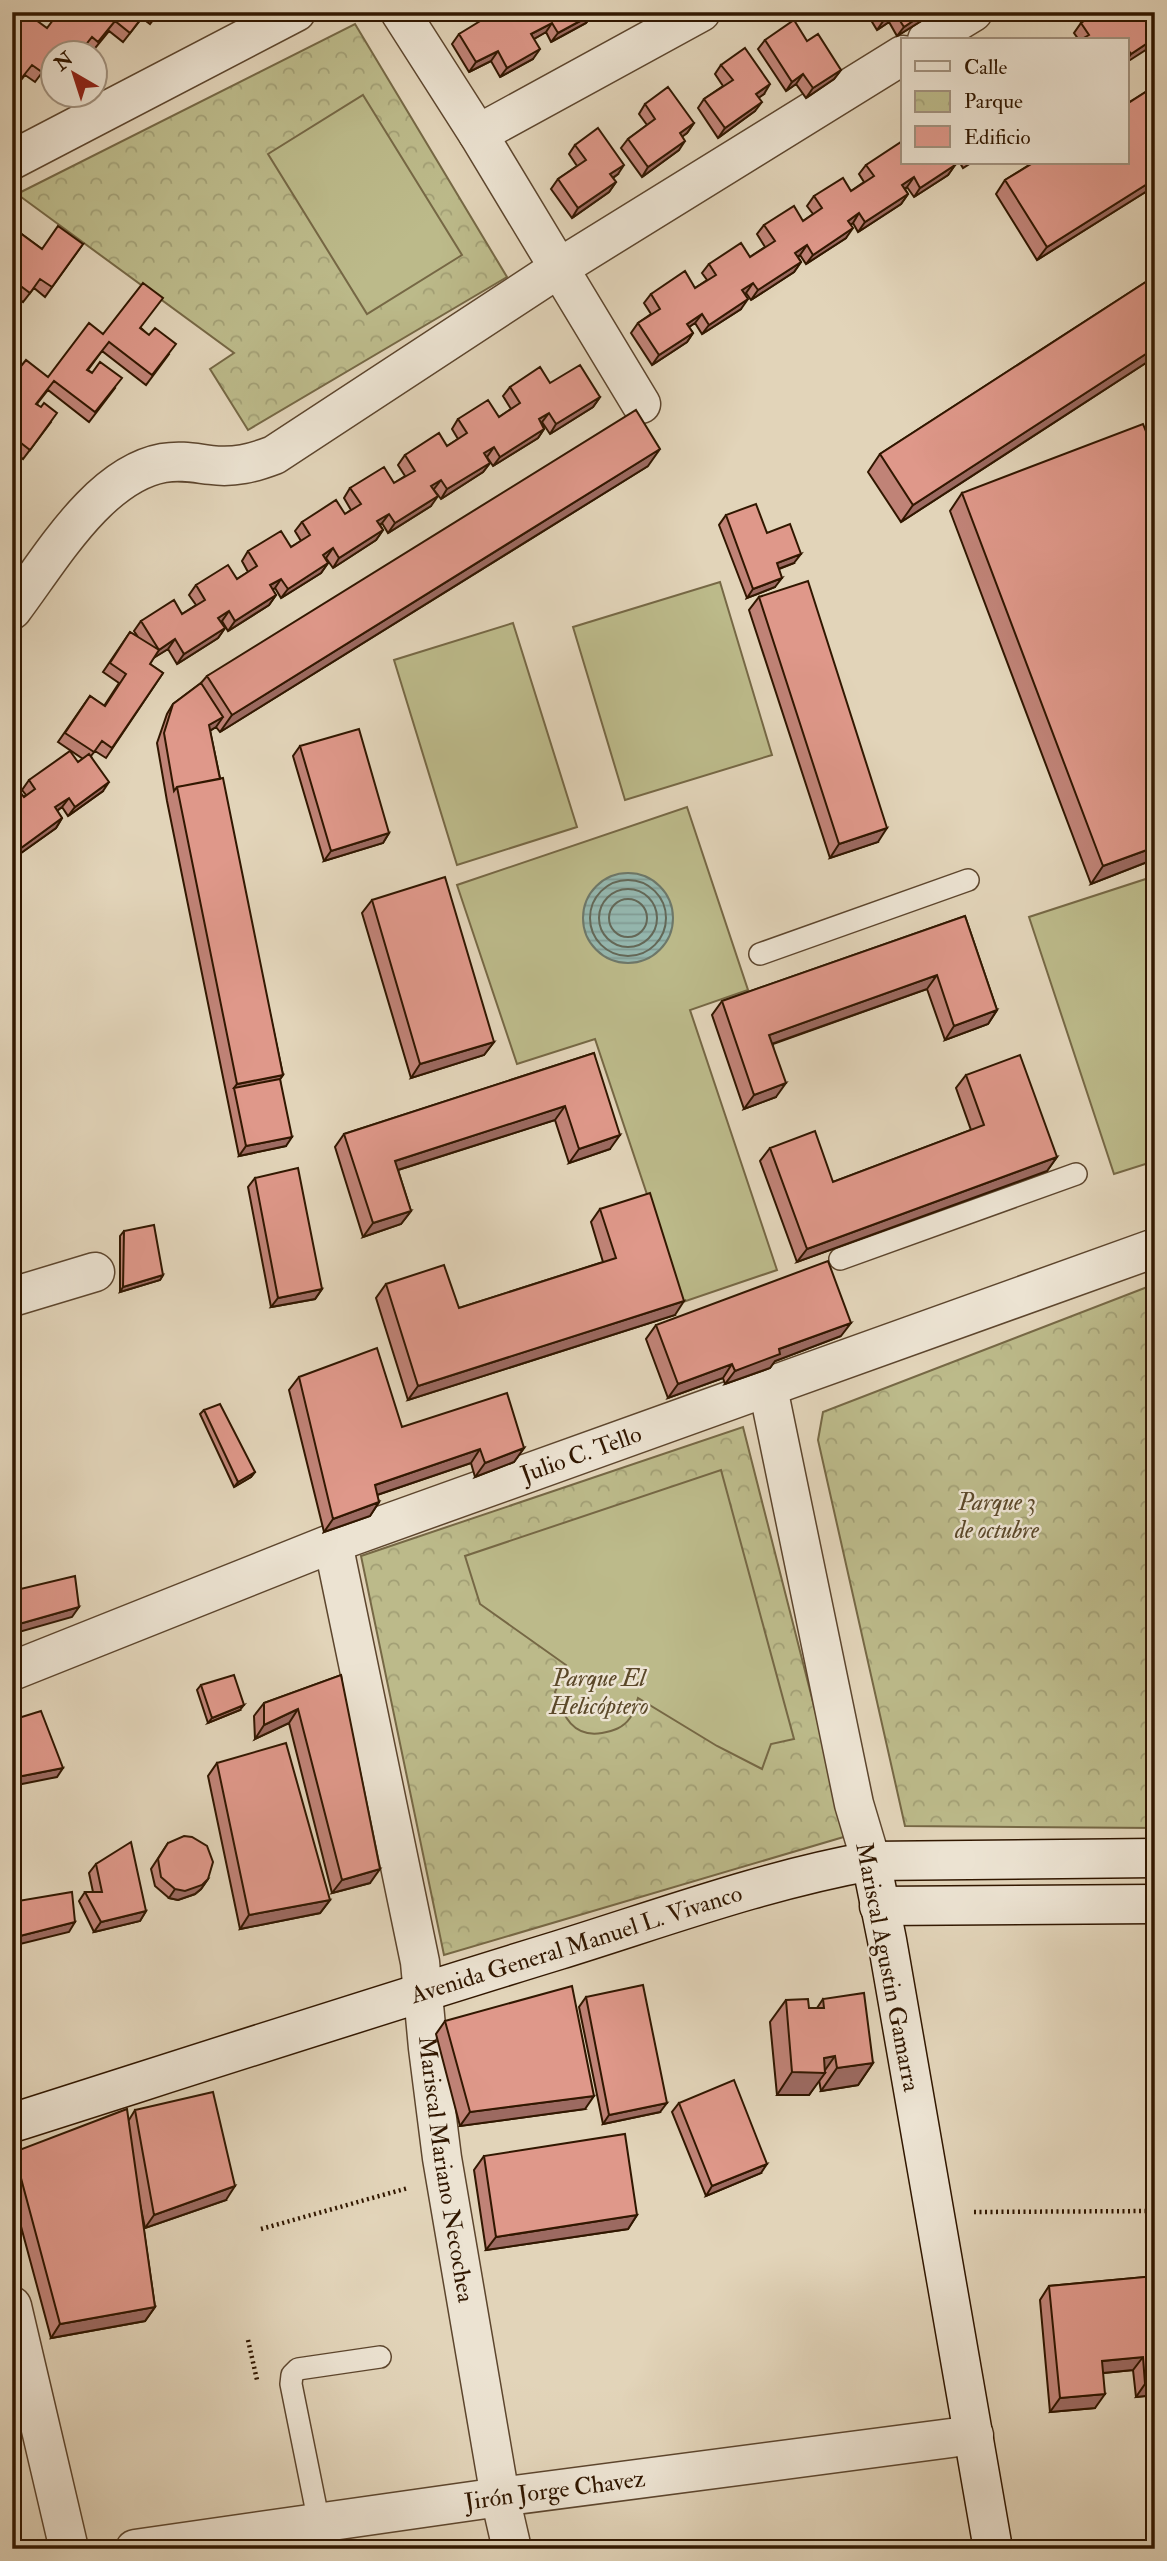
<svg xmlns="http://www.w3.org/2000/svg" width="1167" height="2561" viewBox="0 0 1167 2561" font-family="'IM FELL Double Pica',serif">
  <defs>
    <pattern id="park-crowns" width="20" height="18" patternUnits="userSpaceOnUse" patternTransform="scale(1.75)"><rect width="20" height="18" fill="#bcba8a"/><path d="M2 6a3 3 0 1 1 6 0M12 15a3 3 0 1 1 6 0" fill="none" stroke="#a29f75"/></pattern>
    <pattern id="water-rules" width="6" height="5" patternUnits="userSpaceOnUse" patternTransform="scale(1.75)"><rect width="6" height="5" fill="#95b8b0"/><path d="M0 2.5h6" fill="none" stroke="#819d96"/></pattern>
  </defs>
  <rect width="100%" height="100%" fill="#e2d4b9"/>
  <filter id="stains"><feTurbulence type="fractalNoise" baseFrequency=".00286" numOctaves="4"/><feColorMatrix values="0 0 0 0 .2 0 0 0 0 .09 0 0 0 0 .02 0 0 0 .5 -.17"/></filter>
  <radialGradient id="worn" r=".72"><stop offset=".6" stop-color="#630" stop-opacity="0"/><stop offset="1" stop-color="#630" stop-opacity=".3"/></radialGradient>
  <!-- park -->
  <path fill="url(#park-crowns)" stroke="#766845" stroke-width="2" d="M355 24 507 277 248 430 210 369 234 353 17 194Z
    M1155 1284V1828L905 1826 818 1440 823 1412Z
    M743 1427 847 1836 444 1955 361 1556Z"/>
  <!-- garden -->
  <path fill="#bcba8a" stroke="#766845" stroke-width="2" d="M363 95 462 255 367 314 268 154Z
    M720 582 772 755 625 800 573 627Z
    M513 623 577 827 457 865 394 660Z
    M687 807 748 990 690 1010 777 1270 683 1302 595 1039 517 1064 457 885Z
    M1155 876V1161L1114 1174 1029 917Z
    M721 1470 794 1739 771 1744 762 1769 717 1746 638 1698C636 1704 634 1713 630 1718 623 1728 613 1731 602 1733 573 1738 563 1716 555 1692L566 1665 480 1604 465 1556Z"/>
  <!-- water -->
  <path fill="url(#water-rules)" stroke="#6d786a" stroke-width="2" d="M583 918a45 45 0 1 1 90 0a45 45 0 1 1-90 0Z"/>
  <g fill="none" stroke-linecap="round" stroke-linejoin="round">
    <!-- shore -->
    <path stroke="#636858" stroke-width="2" d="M590 918a38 38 0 1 1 76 0a38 38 0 1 1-76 0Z
      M599 918a29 29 0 1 1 58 0a29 29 0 1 1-58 0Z
      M609 918a19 19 0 1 1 38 0a19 19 0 1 1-38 0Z"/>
    <!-- lane casing -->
    <g stroke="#5d462e" stroke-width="24">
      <path id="lane" d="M760 954 968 880
        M840 1259 1076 1174
        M319 2523 291 2384 292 2375 298 2369 380 2357"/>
    </g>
    <!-- street casing -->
    <g stroke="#5d462e" stroke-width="41">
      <g id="street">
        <path d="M400 12 478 134 641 404"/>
        <path d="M927 40 973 12"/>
        <path d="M478 134 701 12"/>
        <path d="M12 160 296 12"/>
        <path d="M12 610C50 560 98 475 163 463 181 460 194 463 211 465 234 468 253 463 274 455L559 268 903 55"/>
        <path d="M12 1297 95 1272"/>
        <path d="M768 1388 854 1804 871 1861"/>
        <path id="s1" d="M333 1543 420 1962 428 2048 442 2158 500 2497 512 2549"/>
        <path id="s2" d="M12 1671 333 1543 1155 1248"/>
        <path d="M12 2306 69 2549"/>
        <path id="s3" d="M135 2549 500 2497 974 2435"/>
      </g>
    </g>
    <!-- secondary casing -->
    <g stroke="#311700" stroke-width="41">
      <g id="secondary">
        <path d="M871 1861 887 1940 993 2549"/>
        <path d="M879 1906 1155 1904"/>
        <path id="s4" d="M12 2123C194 2065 376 2006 559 1950 662 1918 765 1880 871 1861L1155 1858"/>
      </g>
    </g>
    <!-- path -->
    <path stroke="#311700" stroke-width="4.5" stroke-dasharray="2 3.5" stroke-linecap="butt" d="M1150 2133 1153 1945
      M974 2212 1155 2211
      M261 2229 408 2188
      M248 2340 257 2380"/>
    <!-- lane -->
    <use href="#lane" stroke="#ece3d2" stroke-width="21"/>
    <!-- street -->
    <use href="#street" stroke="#ece3d2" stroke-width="38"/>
    <!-- secondary -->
    <use href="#secondary" stroke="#ece3d2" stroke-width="38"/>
  </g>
  <!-- wall -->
  <path fill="#c08377" stroke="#311700" stroke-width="2" d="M77 12H159L150 24 142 18 123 42 109 31 92 52 85 47 80 52H52V64L50 62 35 82 25 75 12 91V29L47 28 75 15Z
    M512 12H592L593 14 586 23 551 42 546 32 534 39 533 59 500 77 491 61 469 72 452 44 459 34 502 18 512 13Z
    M866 12H930L926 18 897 36 889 22 877 30Z
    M1155 12 1127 62V40H1079L1074 33 1081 23 1118 15Z
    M765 40 807 41 841 70 834 79 806 98 796 84 786 91 758 49Z
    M721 65 764 94 759 97 755 111 718 138 698 108 704 99 723 86 715 74Z
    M1155 86V186L1037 260 996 194 1005 180Z
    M645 104 694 123 687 133 682 136 679 150 642 177 621 148 628 139 647 125 639 114Z
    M575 145 618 174 613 178 616 182 609 192 572 218 551 189 558 179 577 166 569 154Z
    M903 163 955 165 948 175 914 197 907 187 905 189 908 194 901 204 858 232 853 223 850 225 846 238 806 264 800 255 798 257 801 262 794 272 751 300 746 293H745L741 309 702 334 695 323 689 327 693 333 687 342 652 365 631 333 638 323 651 314 644 303 651 294 695 288 707 280 702 273 709 264 750 257 765 247 757 234 764 225 803 221 813 214 807 206 814 196 851 191 864 182 859 174 866 165Z
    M960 163H971L963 168Z
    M12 227 42 249 83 244 45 297 34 288 23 302 12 294Z
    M1155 276V357L901 522 868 472 880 454Z
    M141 328 169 354 146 385 102 351 88 370 115 388 89 422 48 390 37 404 51 422 23 459 12 451V377H48L103 334Z
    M550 383 600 397 593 407 550 434 542 422 541 423 544 429 538 438 493 466 487 457 490 463 483 472 441 499 434 490 431 506 388 533 382 523 380 525 383 530 376 540 333 568 326 558 325 559 328 563 321 573 281 598 275 588 272 590 276 595 269 605 228 631 222 621 221 622 225 628 218 638 177 664 168 649 153 658 150 664 163 673 106 758 95 751 91 756 103 791 68 816 62 807 57 811 62 818 56 828 14 858 12 856V791L24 797 26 795 22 790 29 780 78 762 83 759 58 742 90 696 104 706 119 683 103 672 130 632 138 637 134 631 141 621 182 614 196 605 189 595 196 585 237 579 248 572 242 561 248 551 291 547 301 541 295 531 302 522 345 514 351 510 344 498 350 488 394 483 405 476 398 465 405 455 447 446 458 439 452 429 458 419 499 417 511 409 503 396 510 387Z
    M648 466 220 732 216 727 210 731 283 1075 280 1079 286 1146 239 1156 167 801 157 743 167 714 173 704 201 683 207 676Z
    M962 493 1155 859 1091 884 950 511Z
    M726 515 767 533 794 563 779 569 775 587 747 598 719 525Z
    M759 597 878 842 830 858 749 610Z
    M300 746 389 833 383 843 324 861 293 756Z
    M372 900 494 1042 484 1055 411 1078 362 913Z
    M965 916 997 1010 988 1024 945 1040 927 989 773 1044 776 1097 744 1109 712 1015 722 1001Z
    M594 1053 610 1149 569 1163 555 1120 398 1170 411 1211 401 1224 363 1237 335 1147 344 1134Z
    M966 1075 1057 1157 1047 1171 797 1262 760 1161 770 1148 833 1182 971 1130 956 1088Z
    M255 1178 322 1289 315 1299 271 1307 248 1187Z
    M600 1209 675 1315 408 1400 376 1298 386 1284 459 1308 603 1262 591 1222Z
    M124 1231 163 1275 160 1280 120 1292V1236Z
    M656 1325 841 1336 775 1361 770 1368 725 1384 723 1378 668 1398 646 1339Z
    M299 1377 402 1427 524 1448 514 1462 475 1477 471 1463 377 1495 379 1502 370 1516 324 1532 289 1390Z
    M204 1410 255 1472 251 1477 234 1487 200 1414Z
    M341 1675 370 1883 332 1893 289 1723 255 1739 254 1716 264 1703Z
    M201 1685 240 1710 208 1723 197 1690Z
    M217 1763 330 1900 320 1913 240 1929 208 1776Z
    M168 1843 208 1879 201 1889 195 1894 178 1900 169 1898 155 1886 151 1869Z
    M96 1864 146 1911 140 1921 94 1932 79 1901 85 1892H93L89 1873Z
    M586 1997 660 2112 603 2124 579 2007Z
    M823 1999 873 2063 858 2085 821 2091 819 2080 809 2095H777L770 2022 786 2000 809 2008H817Z
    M445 2021 585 2109 460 2126 436 2034Z
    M679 2103 761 2173 706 2196 672 2112Z
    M135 2110 226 2200 145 2228 140 2204 155 2307 145 2321 51 2338 12 2193V2155L14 2152 129 2120Z
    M484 2156 637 2215 628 2229 486 2250 474 2170Z
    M1155 2276V2395L1136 2397 1133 2370 1103 2373 1095 2408 1050 2412 1040 2300 1049 2286Z"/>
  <!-- shaded-wall -->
  <path fill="#9c6a61" stroke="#311700" stroke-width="2" d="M926 12H930L926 18 897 36 904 27Z
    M895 13 889 22 877 30 884 20Z
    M593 14 586 23 551 42 558 33Z
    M552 23 546 32 525 44 531 34Z
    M1155 38V44L1127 62V60L1131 54Z
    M540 49 533 59 500 77 507 68Z
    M498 51 491 61 469 72 476 62Z
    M841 70 834 79 806 98 813 88Z
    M803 74 796 84 786 91 792 82Z
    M770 84 764 94 750 104 756 94Z
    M762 102 755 111 718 138 725 128Z
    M694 123 687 133 674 143 680 133Z
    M685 141 679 150 642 177 648 167Z
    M624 165 618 174 604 184 610 174Z
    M955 165 948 175 914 197 920 188Z
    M914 177 907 187 896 194 902 185Z
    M1155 179V186L1037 260 1047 247Z
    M616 182 609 192 572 218 578 208Z
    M908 194 901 204 858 232 865 222Z
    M859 213 853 223 841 231 848 221Z
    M853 228 846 238 806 264 813 255Z
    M807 245 800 255 789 262 795 253Z
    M801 262 794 272 751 300 758 290Z
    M753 283 746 293 736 299 742 290Z
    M748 299 741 309 702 334 709 325Z
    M702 314 695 323 680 333 687 324Z
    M693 333 687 342 652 365 659 355Z
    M1155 348V357L901 522 913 505Z
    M600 397 593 407 550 434 556 424Z
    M549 413 542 422 532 429 539 419Z
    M544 429 538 438 493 466 500 457Z
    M494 447 487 457 478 463 484 453Z
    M660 449 648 466 220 732 232 715Z
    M490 463 483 472 441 499 447 489Z
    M441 480 434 489 424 495 431 486Z
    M438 496 431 506 388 533 395 523Z
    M389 514 382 523 371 531 377 521Z
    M383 530 376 540 333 568 339 558Z
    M333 548 326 558 316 565 323 555Z
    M801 554 794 563 770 572 777 563Z
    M328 563 321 573 281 598 288 589Z
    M782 578 775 587 747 598 753 589Z
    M281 579 275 588 263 595 270 585Z
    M276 595 269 605 228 631 235 621Z
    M229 611 222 621 212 628 218 618Z
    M225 628 218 638 177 664 184 654Z
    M175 639 168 649 152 659 159 650Z
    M223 717 216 727 202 735 209 725Z
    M109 782 103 791 68 816 75 807Z
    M69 798 62 807 48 817 55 807Z
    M62 818 56 828 14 858 21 848Z
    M887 828 878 842 830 858 839 844Z
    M389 833 383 843 324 861 331 851Z
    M1155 847V859L1091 884 1103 866Z
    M937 975 927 989 760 1048 769 1035Z
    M997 1010 988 1024 945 1040 954 1026Z
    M494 1042 484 1055 411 1078 420 1064Z
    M283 1075 274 1088H234L237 1084Z
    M786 1083 776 1097 744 1109 754 1095Z
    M565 1106 555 1120 385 1174 395 1161Z
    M620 1135 610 1149 569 1163 579 1149Z
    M292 1137 286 1146 239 1156 246 1146Z
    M1057 1157 1047 1171 797 1262 807 1249Z
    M411 1211 401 1224 363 1237 373 1223Z
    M163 1275 160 1280 120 1292 123 1287Z
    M322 1289 315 1299 271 1307 278 1298Z
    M684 1301 675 1315 408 1400 418 1386Z
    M851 1323 841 1336 775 1361 770 1368 725 1384 735 1371 779 1349Z
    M732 1364 723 1378 668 1398 678 1384Z
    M524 1448 514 1462 475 1477 485 1463Z
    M480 1449 471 1463 365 1499 375 1485Z
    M255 1472 251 1477 234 1487 238 1482Z
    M379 1502 370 1516 324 1532 333 1519Z
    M79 1607 72 1617 12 1634V1626Z
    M244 1705 240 1710 208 1723 212 1718Z
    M298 1709 289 1723 255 1739 264 1725Z
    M63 1768 57 1777 12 1786V1778Z
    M380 1869 370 1883 332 1893 342 1880Z
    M208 1879 201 1889 195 1894 178 1900 169 1898 175 1889Z
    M330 1900 320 1913 240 1929 249 1915Z
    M146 1911 140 1921 94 1932 101 1922Z
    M75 1922 69 1932 12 1946V1938Z
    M835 2056 823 2073H825L809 2095H777L792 2072 824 2058Z
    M873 2063 858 2085 821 2091 837 2068Z
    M594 2096 585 2109 460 2126 470 2112Z
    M667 2103 660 2112 603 2124 609 2115Z
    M767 2164 761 2173 706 2196 712 2186Z
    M235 2186 226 2200 145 2228 154 2215Z
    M637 2215 628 2229 486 2250 496 2237Z
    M155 2307 145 2321 51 2338 60 2324Z
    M1143 2357 1133 2370 1093 2374 1102 2361Z
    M1155 2383V2395L1136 2397 1145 2384Z
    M1105 2394 1095 2408 1050 2412 1060 2398Z"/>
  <!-- building -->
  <path fill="#df988a" stroke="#311700" stroke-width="2" d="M25 12 47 28 59 12H72L75 15 77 12H146L130 33 115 21 98 42 92 37 80 52H52V58L42 72 32 65 12 90V29Z
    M495 12H500L502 18 514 12H592L593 14 558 33 552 23 531 34 540 49 507 68 498 51 476 62 459 34Z
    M879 12H926L904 27 895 13 884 20Z
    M1098 12H1116L1118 15 1123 12H1155V38L1131 54 1127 48V40H1080L1089 35 1081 23Z
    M794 20 807 41 818 34 841 70 813 88 803 74 792 82 765 40Z
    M745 48 770 84 756 94 762 102 725 128 704 99 733 80 721 65Z
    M1155 86V179L1047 247 1005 180 1033 163H1127V104Z
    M668 87 694 123 680 133 685 141 648 167 628 139 655 119 645 104Z
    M598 128 624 165 610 174 616 182 578 208 558 179 586 160 575 145Z
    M901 142 903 145V163H953L955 165 920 188 914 177 902 185 908 194 865 222 859 213 848 221 853 228 813 255 807 245 795 253 801 262 758 290 753 283 742 290 748 299 709 325 702 314 687 324 693 333 659 355 638 323 660 309 651 294 685 271 695 288 716 275 709 264 741 243 750 257 775 241 764 225 794 206 803 221 822 208 814 196 843 178 851 191 874 176 866 165Z
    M58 226 83 244 52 287 40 279 30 293 14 281 12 283V227L42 249Z
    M1155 276V348L913 505 880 454Z
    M143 283 163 298 140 328 149 335 155 328 176 344 152 375 109 342 87 370 92 373 100 362 122 378 95 412 54 381 36 404 41 407 44 403 57 413 30 450 12 436V377L26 360 48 377 89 323 103 334Z
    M580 365 600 397 556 424 549 413 539 419 544 429 500 457 494 447 484 453 490 463 447 489 441 480 431 486 438 496 395 523 389 514 377 521 383 530 339 558 333 548 323 555 328 563 288 589 281 579 270 585 276 595 235 621 229 611 218 618 225 628 184 654 175 639 159 650 150 664 163 673 112 748 102 741 94 752 65 733 90 696 105 706 126 674 110 663 130 632 159 650 141 621 174 600 182 614 205 600 196 585 228 565 237 579 257 566 248 551 281 531 291 547 310 535 302 522 336 500 345 514 361 504 350 488 384 467 394 483 415 471 405 455 439 433 447 446 467 433 458 419 488 400 499 417 520 403 510 387 540 367 550 383Z
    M636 410 660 449 232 715 207 676Z
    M1143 424 1155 454V847L1103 866 962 493Z
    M756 504 767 533 790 524 801 554 777 563 782 578 753 589 726 515Z
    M808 581 887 828 839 844 759 597Z
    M201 683 223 717 209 725 220 779 177 787 174 791 164 733 173 704Z
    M359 729 389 833 331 851 300 746Z
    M70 751 78 762 89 754 109 782 75 807 69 798 55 807 62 818 21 848 15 841 12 843V791L17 788 24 797 35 789 29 780Z
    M223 778 283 1075 237 1084 177 787Z
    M445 877 494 1042 420 1064 372 900Z
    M965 916 997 1010 954 1026 937 975 769 1035 786 1083 754 1095 722 1001Z
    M594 1053 620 1135 579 1149 565 1106 395 1161 411 1211 373 1223 344 1134Z
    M1020 1055 1057 1157 807 1249 770 1148 815 1131 833 1182 984 1125 966 1075Z
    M280 1079 292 1137 246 1146 234 1088Z
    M298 1168 322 1289 278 1298 255 1178Z
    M650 1193 684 1301 418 1386 386 1284 444 1265 459 1308 616 1258 600 1209Z
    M154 1225 163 1275 123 1287 124 1231Z
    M828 1261 851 1323 779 1349 780 1354 735 1371 732 1364 678 1384 656 1325Z
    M377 1348 402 1427 507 1393 524 1448 485 1463 480 1449 375 1485 379 1502 333 1519 299 1377Z
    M12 1399 17 1414 12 1416Z
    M220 1404 255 1472 238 1482 204 1410Z
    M75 1576 79 1607 12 1626V1591Z
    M234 1675 244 1705 212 1718 201 1685Z
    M341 1675 380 1869 342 1880 298 1709 264 1725V1703Z
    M41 1711 63 1768 12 1778V1720Z
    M286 1743 330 1900 249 1915 217 1763Z
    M184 1836 192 1837 207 1846 213 1862 208 1879 202 1885 185 1891 175 1889 161 1877 158 1859 168 1843Z
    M131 1842 146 1911 101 1922 85 1892H102L96 1864Z
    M72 1892 75 1922 12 1938V1902Z
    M643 1985 667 2103 609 2115 586 1997Z
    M572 1986 594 2096 470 2112 445 2021Z
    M864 1993 873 2063 837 2068 835 2056 824 2058 825 2073 792 2072 786 2000 808 1999 809 2008H824L823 1999Z
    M734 2080 767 2164 712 2186 679 2103Z
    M213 2092 235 2186 154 2215 135 2110Z
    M127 2109 155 2307 60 2324 14 2152Z
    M625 2134 637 2215 496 2237 484 2156Z
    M1155 2276V2383L1145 2384 1143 2357 1102 2361 1105 2394 1060 2398 1049 2286Z"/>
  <g text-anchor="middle" stroke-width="5" stroke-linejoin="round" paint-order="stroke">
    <!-- street labels -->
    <g font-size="24" fill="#311700" stroke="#ece3d2">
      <text dy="8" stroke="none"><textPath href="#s2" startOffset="609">Julio C. Tello</textPath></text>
      <text dy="8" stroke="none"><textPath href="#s4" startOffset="592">Avenida General Manuel L. Vivanco</textPath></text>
      <text transform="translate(888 1967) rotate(79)" y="8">Mariscal Agustin Gamarra</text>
      <text dy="8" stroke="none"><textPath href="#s1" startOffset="637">Mariscal Mariano Necochea</textPath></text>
      <text dy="8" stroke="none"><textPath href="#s3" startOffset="424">Jirón Jorge Chavez</textPath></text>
    </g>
    <!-- park labels -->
    <g font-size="24" font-style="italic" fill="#5b4829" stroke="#ece3d2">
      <text x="997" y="1510">Parque 3<tspan x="997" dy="28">de octubre</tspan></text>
      <text x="599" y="1686">Parque El<tspan x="599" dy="28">Helicóptero</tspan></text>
    </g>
  </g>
  <!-- margin -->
  <rect width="1167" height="2561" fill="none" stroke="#e2d4b9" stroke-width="42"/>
  <rect x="14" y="14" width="1139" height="2533" fill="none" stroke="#311700" stroke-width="3.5"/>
  <rect x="21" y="21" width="1125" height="2519" fill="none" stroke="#311700" stroke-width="2"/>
  <!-- legend -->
  <rect x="901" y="38" width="228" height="126" fill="#ece3d2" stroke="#a1917e" stroke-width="2"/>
  <rect x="915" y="61" width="35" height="10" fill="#ece3d2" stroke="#a1917e" stroke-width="2"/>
  <text x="964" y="74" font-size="21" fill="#311700">Calle</text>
  <rect x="915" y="91" width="35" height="21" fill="url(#park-crowns)" stroke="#a1917e" stroke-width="2"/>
  <text x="964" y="108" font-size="21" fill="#311700">Parque</text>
  <rect x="915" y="126" width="35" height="21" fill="#df988a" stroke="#a1917e" stroke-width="2"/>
  <text x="964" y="144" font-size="21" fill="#311700">Edificio</text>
  <!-- north arrow -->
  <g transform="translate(74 74) rotate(321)"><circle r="33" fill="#ece3d2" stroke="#a1917e" stroke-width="2"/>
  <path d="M0-5L12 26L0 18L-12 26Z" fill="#8f2418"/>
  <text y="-10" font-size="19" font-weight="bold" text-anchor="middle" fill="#311700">N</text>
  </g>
  <rect width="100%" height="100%" filter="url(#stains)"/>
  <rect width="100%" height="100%" fill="url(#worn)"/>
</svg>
